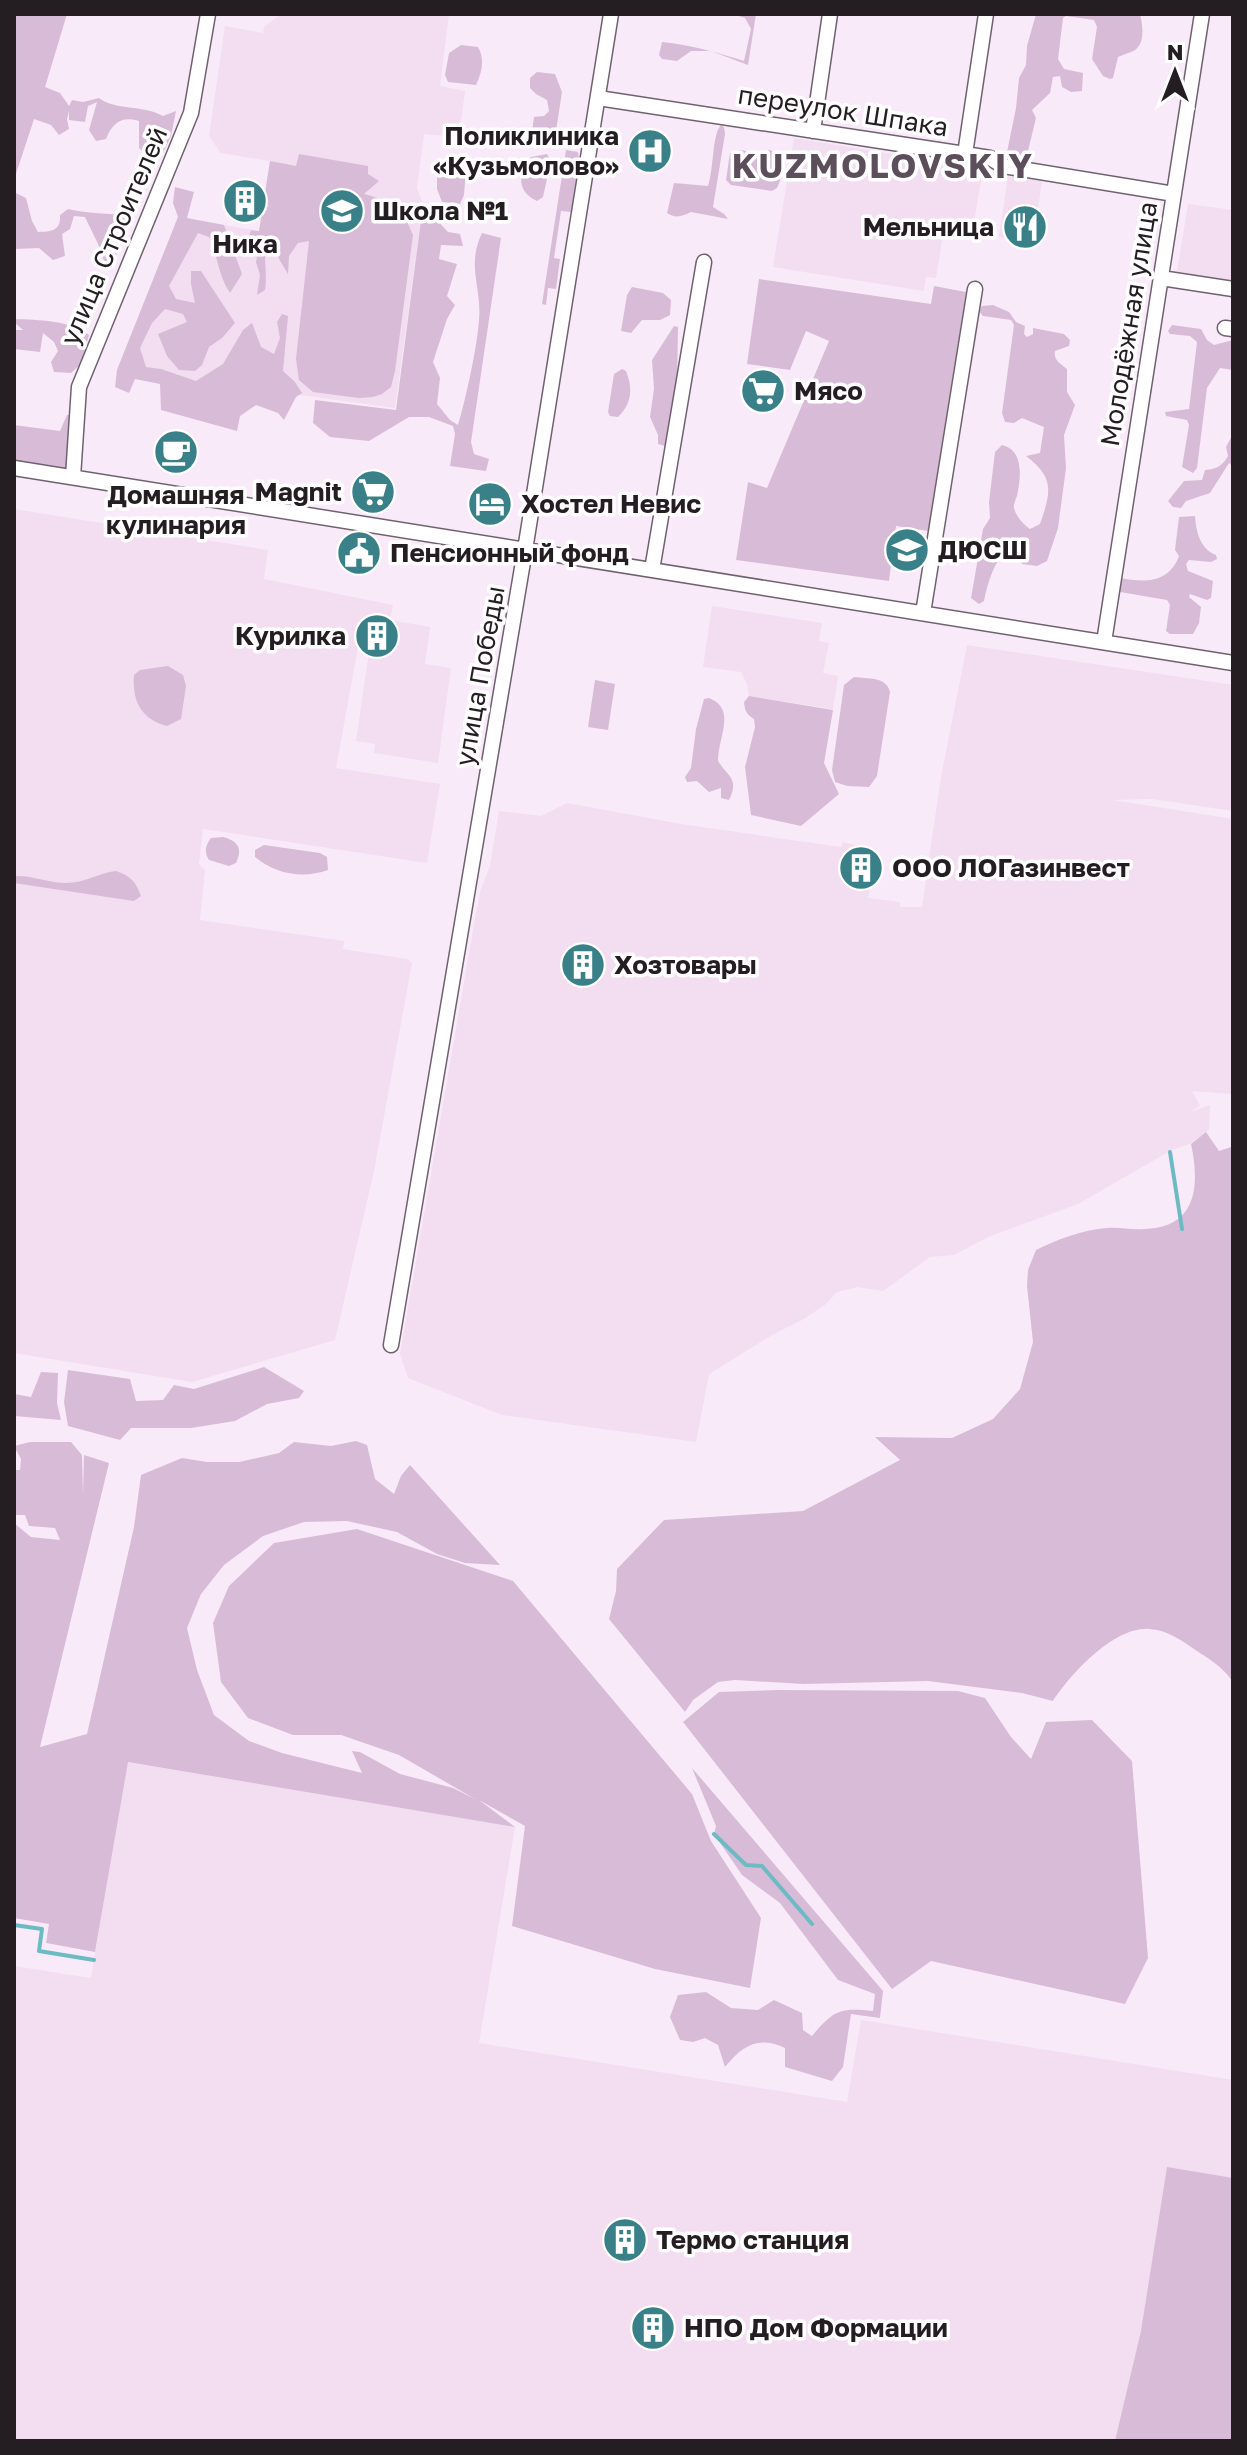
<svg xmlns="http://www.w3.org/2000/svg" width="1247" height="2455" viewBox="0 0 1247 2455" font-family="'Golos Text',sans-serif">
  <rect width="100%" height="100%" fill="#f9eaf9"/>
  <!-- built -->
  <path fill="#f2ddf1" d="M281 14H449L440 86 465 91 459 137 424 134 417 188 423 205 395 408 117 370 178 217 259 231 270 161 221 153 209 136 225 26 263 33 264 27Z
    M794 138 983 169 971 239 943 235 936 278 926 277 924 291 773 267Z
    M1008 176 1042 181 1033 242 999 237Z
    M1188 204 1233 210 1231 287 1176 278Z
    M14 509 268 550 264 579 393 605 390 620 430 627 425 664 451 668 438 763 374 753 375 744 356 741 371 639 360 636 336 768 440 784 427 863 203 829 199 864 205 870 200 920 344 941 343 949 408 959 412 963 374 1171 335 1340 192 1382 14 1353Z
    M712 606 822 623 819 641 829 643 823 673 838 676 833 709 749 696 747 684 741 672 703 667Z
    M967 645 1233 685V811L1152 799 1113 800 1233 819V1094L1192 1091 1200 1106 1191 1112 1210 1105 1209 1130 1191 1143 1170 1151 1078 1204 988 1237 954 1255 930 1257 883 1291 858 1287 837 1292 826 1304 804 1319 772 1335 709 1374 696 1442 502 1415 408 1378 400 1354 475 918 480 892 490 866 499 811 541 816 567 803 681 824 841 847 843 842 871 849 866 880 871 882 868 898 900 902V907H922L941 777Z
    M127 1762 515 1827 479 2043 847 2102 861 2020 1233 2080V2441H14V1966L91 1978Z"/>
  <!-- green -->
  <path fill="#d8bcd7" d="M14 14H67L45 87 60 93 69 106 72 100 83 102 99 98C116 111 141 104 163 116L176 111 171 136 163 153 149 157 139 148V121C122 116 113 122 106 139L96 141 89 130 97 102 88 106 85 122 69 120V111L67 119 69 129 59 135 51 125 34 119 14 180Z
    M732 14H756L748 65 711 51H691L677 61 662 59 659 55 662 42C691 45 716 52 744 61L751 29 745 18Z
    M1036 14H1140C1143 26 1146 47 1131 52 1126 54 1122 55 1118 57L1113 78 1110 79 1103 76 1092 59 1097 27 1094 20 1066 16 1063 18 1058 59 1064 69 1083 73 1082 91 1071 92 1062 87 1060 76 1053 77 1050 93 1032 110 1036 118 1027 155 1015 158 1007 152 1016 108 1019 78 1026 65 1027 46Z
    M461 45 478 47C485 59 482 72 476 85L448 82 445 75 449 53Z
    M537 72 555 74 562 92 556 131 541 134 532 132 534 117 544 116 549 111 547 100 536 94 530 88V78Z
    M721 125 724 127 725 134 713 207 724 214 728 219 691 212C683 216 675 219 667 213L674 183 708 186C714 169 712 134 721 125Z
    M566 150 578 152 579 159 571 212 561 211 554 258 560 259 556 289 548 288 546 305 542 304Z
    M741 150 758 154 770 150C783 157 784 175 777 188L772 191 731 185 726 180 730 153Z
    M299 154 368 166V174L379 181 364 194C389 200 404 211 413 235L395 371 391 387 382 394 373 397 359 398 313 392 299 380 296 359 309 241 298 243 289 256 288 274 279 259 277 247 267 240C262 249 268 274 265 290L257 295 260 275 256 262 260 241 248 238 251 230 259 231 270 161 296 166Z
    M547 154 551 161 543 197 537 201C516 191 518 174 531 157Z
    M452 163 466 170 464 195 460 204 442 202 437 189V176L445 166Z
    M175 187 194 192 187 218 224 225 242 274 230 293C218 275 218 256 209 237L198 233 169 286 176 299 195 303 191 284V271H201L235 323 222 338 209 347 202 365 195 371 179 370 167 356 158 334 187 322 183 314 165 309 152 323 140 348 146 367 161 369 196 381 223 364 243 330 252 323 261 347 274 354 280 338 277 322 282 314 288 316 283 371 295 382 302 393 296 397 284 420 278 413 256 405 240 416 237 431 161 410 160 384 135 379 129 393 115 387 117 370 178 217 173 203Z
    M14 192 26 198 32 221 38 232C51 232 61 231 60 215L68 209C87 214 109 213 129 216L131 227H124L115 232 119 243 114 266H105C101 246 93 235 85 217L74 216 70 229 62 234 65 256 53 260 39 248 14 249Z
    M423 205 448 232 460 234 463 246 441 245 439 259 457 264 447 296 455 305 447 319 433 362 440 378 437 404 450 420 458 425C466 398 477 348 479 320 482 287 466 266 482 233L501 238 471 442 474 454 489 459 486 471 450 466 455 434 453 426 429 417H409L369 441 330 437 313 423 315 400 396 410Z
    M759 279 931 304 934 286 966 292 928 531 896 526 889 581 736 560 748 482 767 488 829 341 806 331 790 370 747 364Z
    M632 287 663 293 671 300 670 315 660 320H642L631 333 621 331 627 295Z
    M993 305 1009 312 1016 322 1025 326 1024 334 1027 337 1033 334V328L1064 334 1070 340 1069 346 1055 351C1053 360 1061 364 1067 369V392L1075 405 1064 435 1066 468 1058 528 1047 561 1037 566 1022 564 1015 548 1009 546C994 562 988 581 984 601L979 604 971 598 983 529 990 518 989 502 995 452 1002 445C1024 450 1021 477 1017 496 1016 498 1013 506 1014 508 1016 516 1023 524 1030 529L1040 524C1051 492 1055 478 1026 456L1040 453 1044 427 1022 418 1014 423 1005 422 1002 413 1014 325 1011 320 983 316 979 311 982 306Z
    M14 319C39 320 68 320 89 335L81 364 71 373 54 372 51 362 58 351 54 342 43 333 40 352 14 349 15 330H23L14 322Z
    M1172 325 1201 329 1207 340 1214 345 1233 340V370L1220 368 1207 388 1197 468 1193 473 1182 467 1189 425 1187 420 1166 416 1165 412 1189 409 1197 342 1190 336 1170 334 1168 331Z
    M674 326 678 327 677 385 665 446 658 444V435L650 417 654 389 652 360Z
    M622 369 626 371C633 388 632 404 618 417L610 416 608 412 614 374Z
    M67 415H72L66 468 61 470 14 460V425L60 431Z
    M1233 434V466L1229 463 1210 493 1186 501 1181 508 1173 507 1168 501 1184 481 1202 480 1205 470C1217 469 1222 466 1228 456L1226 447Z
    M1195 516C1196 531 1200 549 1216 555L1217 559 1211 562 1189 560 1186 564 1188 571 1213 581 1211 598 1207 600 1190 594 1189 597 1201 607 1199 623 1193 634H1170L1166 631 1170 605 1167 600 1120 592 1117 588 1120 578C1145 583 1169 583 1179 556L1175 550 1179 517Z
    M168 666 183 675 186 686 181 719 167 726C141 719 132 701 134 675L140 670Z
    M854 677C868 679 886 676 890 692L877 776 869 787 847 786 835 782 832 770 844 685Z
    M595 680 615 684 608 730 588 727Z
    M749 696 833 710 824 763 839 794 801 826 751 815 745 767 755 727 754 719C746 714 745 711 744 702Z
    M709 698C737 709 718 737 718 761 727 776 740 778 729 800L721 798V788L709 792 697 781 687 782 685 777 691 768 696 729 704 699Z
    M223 837C238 841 243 848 236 863L229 866 209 860C204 852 205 846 211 838Z
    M264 845 320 853 327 857 328 870C303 879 275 874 255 857V850Z
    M116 871C131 876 136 882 141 896L134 901 14 883V876C32 875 48 883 66 883 85 883 98 873 116 871Z
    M1206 1132 1219 1151 1231 1147 1233 1143V1682C1224 1669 1214 1662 1200 1653 1185 1643 1169 1630 1150 1629 1114 1626 1071 1674 1053 1701L1022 1693 928 1681 803 1684 735 1680 718 1682 693 1700 685 1712 609 1619 616 1591 617 1569 664 1520 803 1511 900 1460 875 1437 952 1438 993 1419 1020 1389 1033 1342 1027 1286 1028 1270 1036 1250C1058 1239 1082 1230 1107 1228 1119 1227 1131 1230 1144 1229 1197 1228 1200 1186 1191 1144Z
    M264 1367 304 1391 299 1398 267 1404 235 1421 191 1428H131L120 1440 68 1426 64 1402 68 1370 130 1379 136 1401 163 1400 174 1385 194 1389Z
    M41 1372 58 1373 57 1403 61 1420 14 1416V1394L31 1397Z
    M356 1441 367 1445 375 1479 394 1494 401 1476 410 1465 500 1565 465 1563 437 1554 397 1532 347 1521 304 1522 263 1536 224 1565 201 1594 187 1628 197 1670 214 1715 249 1741 282 1753 362 1773 352 1751 360 1752 400 1774 453 1788 475 1799 399 1755 341 1735H293L248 1718 221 1682 213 1623 229 1586 274 1543 357 1529 513 1581 692 1794 711 1841 761 1918 750 1988 655 1969 512 1926 525 1826 479 1800 515 1827 128 1762 95 1952 46 1943 49 1924 14 1918V1523L31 1537 60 1540 55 1528 29 1526 25 1515H14V1470H20L21 1459 14 1446 30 1442H71L82 1455 83 1495 84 1455 109 1463 40 1747 87 1734 134 1527 141 1475 182 1458 207 1462H239L279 1453 294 1442 331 1446Z
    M778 1690 958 1691 985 1698 1011 1737 1031 1759 1046 1722 1092 1720 1132 1761 1148 1958 1125 2004 931 1961 892 1989 683 1722 719 1692Z
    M692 1768 883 1991 880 2018 851 2014 843 2067 832 2081 785 2067V2048C758 2035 742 2046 725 2067L718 2045 705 2038 693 2042 680 2040 670 2017 678 1995 706 1992 731 2008 758 2010 774 2000 802 2013 803 2030 812 2036C833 2011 839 2007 873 2011L875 1994 838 1980 780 1903 742 1875 714 1834 716 1826Z
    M1167 2167 1233 2178V2441H1115L1141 2331Z"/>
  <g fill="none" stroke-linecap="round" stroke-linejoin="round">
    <!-- stream -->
    <path stroke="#6cbbc4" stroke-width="4" d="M1170 1152 1182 1229
      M714 1834 746 1865 762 1866 812 1924
      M14 1925 42 1929 39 1951 94 1960"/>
    <!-- street casing -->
    <g stroke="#6f626e" stroke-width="17">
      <path id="street" d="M598 98 965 154 990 158 1003 166 1174 194
        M813 131 830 14
        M965 154 986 14
        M1161 278 1233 289
        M1225 328 1233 329
        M14 468 1233 663
        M73 477 79 387 191 113 208 14
        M652 570 704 262
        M923 613 975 289
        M1104 642 1202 14
        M391 1345 525 550 611 14"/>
    </g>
    <!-- street -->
    <use href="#street" stroke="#fff" stroke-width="14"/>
  </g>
  <!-- icons -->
  <defs>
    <g id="hospital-disc" transform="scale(2.3)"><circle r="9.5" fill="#398088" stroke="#fff"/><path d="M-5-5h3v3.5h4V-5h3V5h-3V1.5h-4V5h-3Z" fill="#fff"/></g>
    <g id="building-disc" transform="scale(2.3)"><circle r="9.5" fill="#398088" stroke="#fff"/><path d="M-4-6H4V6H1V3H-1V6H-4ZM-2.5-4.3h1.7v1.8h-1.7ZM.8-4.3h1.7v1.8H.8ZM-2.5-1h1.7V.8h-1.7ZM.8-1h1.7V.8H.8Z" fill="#fff"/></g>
    <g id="school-disc" transform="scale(2.3)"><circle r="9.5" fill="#398088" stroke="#fff"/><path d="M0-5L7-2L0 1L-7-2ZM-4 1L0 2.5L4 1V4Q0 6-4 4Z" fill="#fff"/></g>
    <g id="restaurant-disc" transform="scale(2.3)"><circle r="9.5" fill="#398088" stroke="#fff"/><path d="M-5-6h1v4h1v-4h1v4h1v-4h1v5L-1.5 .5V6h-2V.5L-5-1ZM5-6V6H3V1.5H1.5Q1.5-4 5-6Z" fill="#fff"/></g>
    <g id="supermarket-disc" transform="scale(2.3)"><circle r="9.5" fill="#398088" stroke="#fff"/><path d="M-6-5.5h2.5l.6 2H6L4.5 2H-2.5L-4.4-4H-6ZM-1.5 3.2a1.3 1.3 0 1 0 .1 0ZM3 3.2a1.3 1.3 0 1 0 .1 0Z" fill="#fff"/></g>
    <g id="cafe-disc" transform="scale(2.3)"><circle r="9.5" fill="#398088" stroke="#fff"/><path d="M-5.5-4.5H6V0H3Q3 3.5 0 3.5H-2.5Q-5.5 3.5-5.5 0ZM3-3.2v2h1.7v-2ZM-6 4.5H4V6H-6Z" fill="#fff"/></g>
    <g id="hotel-disc" transform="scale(2.3)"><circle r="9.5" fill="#398088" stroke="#fff"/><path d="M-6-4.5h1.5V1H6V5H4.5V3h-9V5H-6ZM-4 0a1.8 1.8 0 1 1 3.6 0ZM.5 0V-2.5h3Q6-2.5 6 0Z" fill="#fff"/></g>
    <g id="civic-disc" transform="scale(2.3)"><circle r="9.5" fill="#398088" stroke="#fff"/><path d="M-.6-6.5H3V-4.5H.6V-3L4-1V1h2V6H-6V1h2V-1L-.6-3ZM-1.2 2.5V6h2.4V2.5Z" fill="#fff"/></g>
  </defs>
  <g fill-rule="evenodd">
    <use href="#hospital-disc" x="650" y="151"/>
    <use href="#building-disc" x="245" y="201"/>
    <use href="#school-disc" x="342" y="211"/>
    <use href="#restaurant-disc" x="1025" y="227"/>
    <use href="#supermarket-disc" x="763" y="391"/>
    <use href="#cafe-disc" x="176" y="452"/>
    <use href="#supermarket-disc" x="373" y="492"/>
    <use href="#hotel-disc" x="490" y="504"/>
    <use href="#school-disc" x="907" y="550"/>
    <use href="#civic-disc" x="359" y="553"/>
    <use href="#building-disc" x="377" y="636"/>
    <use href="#building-disc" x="861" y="868"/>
    <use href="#building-disc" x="583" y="965"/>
    <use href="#building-disc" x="625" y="2240"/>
    <use href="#building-disc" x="653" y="2328"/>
  </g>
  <g text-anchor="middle" stroke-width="7" stroke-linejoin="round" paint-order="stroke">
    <!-- street labels -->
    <g font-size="26" fill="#241e23" stroke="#fff">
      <text transform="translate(843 111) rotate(9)" y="9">переулок Шпака</text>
      <text transform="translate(114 236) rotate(-67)" y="9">улица Строителей</text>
      <text transform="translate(1129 324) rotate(-81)" y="9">Молодёжная улица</text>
      <text transform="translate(480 676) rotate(-80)" y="9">улица Победы</text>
    </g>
    <!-- poi labels -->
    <g font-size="26" font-weight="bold" fill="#241e23" stroke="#fff" text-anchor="start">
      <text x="619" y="145" text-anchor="end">Поликлиника<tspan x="619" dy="30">«Кузьмолово»</tspan></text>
      <text x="373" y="220">Школа №1</text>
      <text x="994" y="236" text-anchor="end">Мельница</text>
      <text x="245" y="253" text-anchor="middle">Ника</text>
      <text x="794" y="400">Мясо</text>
      <text x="342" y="501" text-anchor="end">Magnit</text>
      <text x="176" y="504" text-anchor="middle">Домашняя<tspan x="176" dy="30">кулинария</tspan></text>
      <text x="521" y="513">Хостел Невис</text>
      <text x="938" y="559">ДЮСШ</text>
      <text x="390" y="562">Пенсионный фонд</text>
      <text x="346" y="645" text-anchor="end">Курилка</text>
      <text x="892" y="877">ООО ЛОГазинвест</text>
      <text x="614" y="974">Хозтовары</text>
      <text x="656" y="2249">Термо станция</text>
      <text x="684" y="2337">НПО Дом Формации</text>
    </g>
    <!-- district labels -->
    <g font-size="34" font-weight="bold" letter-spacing="2" fill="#5c4f5b" stroke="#fff">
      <text x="883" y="178">KUZMOLOVSKIY</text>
    </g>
  </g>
  <!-- border -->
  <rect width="1247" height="2455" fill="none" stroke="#241e23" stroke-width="32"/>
  <!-- north arrow -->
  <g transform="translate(1175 72)" stroke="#ffffff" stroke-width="6" paint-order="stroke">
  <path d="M0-6L14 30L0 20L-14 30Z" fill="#241e23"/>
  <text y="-12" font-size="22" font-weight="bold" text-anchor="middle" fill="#241e23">N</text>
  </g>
</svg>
